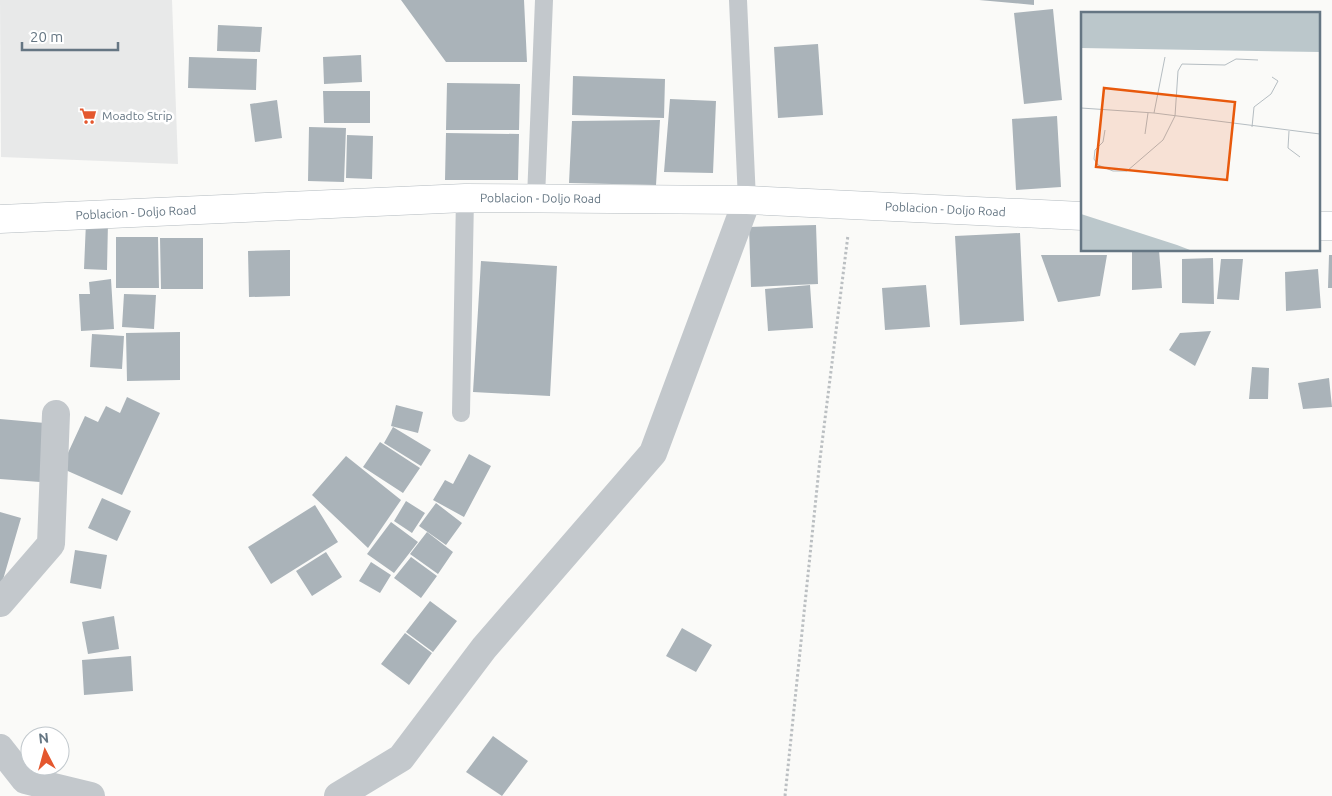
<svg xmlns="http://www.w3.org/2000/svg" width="1332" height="796" viewBox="0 0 1332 796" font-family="Ubuntu,sans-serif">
  <rect width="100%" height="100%" fill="#fafaf8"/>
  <!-- built -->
  <path fill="#e8e9e9" d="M0 0H172L178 164 1 157Z"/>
  <!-- building -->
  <path fill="#aab3b9" d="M401 0H524L527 62H446Z
    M979 0H1034V5Z
    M1053 9 1062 100 1024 104 1014 13Z
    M218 25 262 27 260 52 217 51Z
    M818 44 823 115 778 118 774 47Z
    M361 55 362 82 324 84 323 57Z
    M189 57 257 59 256 90 188 88Z
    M573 76 665 79 664 118 572 115Z
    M447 83 520 84 519 130H446Z
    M323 91H370V123H324Z
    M670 99 716 101 713 173 664 172Z
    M277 100 282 138 255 142 250 104Z
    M1057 116 1061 187 1016 190 1012 119Z
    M660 120 656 185 569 183 572 121Z
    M309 127 346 128 344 182 308 181Z
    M446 133 519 134 518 180H445Z
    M347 135 373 136 372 179 346 178Z
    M86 222H108L107 270 84 269Z
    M816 225 818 284 751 287 749 227Z
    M1020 233 1024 321 960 325 955 236Z
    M116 237H158L159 288H116Z
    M160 238H203V289H161Z
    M290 250V296L249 297 248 251Z
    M1159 250 1162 288 1132 290V251Z
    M1041 255H1107L1100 296 1058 302Z
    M1329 255H1332V288H1328Z
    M1213 258 1214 304 1182 303V259Z
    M1221 259H1243L1239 300 1217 299Z
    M481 261 557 266 550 396 473 392Z
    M1318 269 1321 308 1286 311 1285 272Z
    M111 279 114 329 81 331 79 294H90L89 282Z
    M810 285 813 328 768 331 765 289Z
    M926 285 930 327 885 330 882 288Z
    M124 294 156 295 154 329 122 327Z
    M1211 331 1195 366 1169 350 1180 333Z
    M180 332V380L127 381 126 333Z
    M92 334 124 336 122 369 90 367Z
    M1252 367 1269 368 1268 399H1249Z
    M1329 378 1332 407 1303 409 1298 383Z
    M127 397 160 413 122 495 61 468 85 416 98 422 106 406 120 413Z
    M396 405 423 412 418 433 391 426Z
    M0 419 45 423 40 482 0 479Z
    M393 427 431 450 421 466 384 443Z
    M380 442 420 468 403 493 363 467Z
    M469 454 491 466 464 517 433 500 445 480 453 484Z
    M346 456 401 500 368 548 312 495Z
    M102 498 131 511 117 541 88 528Z
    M406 501 425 513 412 533 394 521Z
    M436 503 462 523 446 545 419 526Z
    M315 505 338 542 271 584 248 547Z
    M0 512 21 518 2 583H0Z
    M391 522 418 542 394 573 367 554Z
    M427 532 453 552 438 574 410 554Z
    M75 550 107 555 101 589 70 583Z
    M326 552 342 577 312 596 296 571Z
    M411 557 437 576 421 598 394 578Z
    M371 562 391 575 380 593 359 581Z
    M430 601 457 621 433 652 406 632Z
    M114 616 119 649 88 654 82 622Z
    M682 628 712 645 696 672 666 656Z
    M405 633 432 653 409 685 381 664Z
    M131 656 133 691 84 695 82 660Z
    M493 736 528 761 502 796 466 772Z"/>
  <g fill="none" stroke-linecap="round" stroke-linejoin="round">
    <!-- secondary casing -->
    <g stroke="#b3babf" stroke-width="29">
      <g id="secondary">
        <path id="s1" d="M0 219 465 198 747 200 1082 216"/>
        <path d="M1318 226H1332"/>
      </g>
    </g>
    <!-- path -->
    <path stroke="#bbbfc2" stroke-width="3" stroke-dasharray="2.5 2.5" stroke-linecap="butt" d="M785 796 820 459 848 235"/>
    <!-- lane -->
    <path stroke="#c3c8cc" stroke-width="18" d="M738 0 747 200
      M536 198 544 0
      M461 413 465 198"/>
    <!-- street -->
    <path stroke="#c3c8cc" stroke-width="28" d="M0 603 51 544 56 414
      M0 748 25 780 91 796
      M338 796 401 758 484 648 653 453 747 200"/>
    <!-- secondary -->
    <use href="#secondary" stroke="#fff" stroke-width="28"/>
  </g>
  <!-- icons -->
  <defs>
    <g id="supermarket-bare" transform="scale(1.35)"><path d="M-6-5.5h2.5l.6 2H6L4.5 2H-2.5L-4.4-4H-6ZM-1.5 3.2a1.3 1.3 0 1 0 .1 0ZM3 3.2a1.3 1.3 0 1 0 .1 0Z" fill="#e4572e" stroke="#fff" stroke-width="2.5" paint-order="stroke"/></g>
  </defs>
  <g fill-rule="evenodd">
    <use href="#supermarket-bare" x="88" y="116"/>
  </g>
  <g text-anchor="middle" stroke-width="5" stroke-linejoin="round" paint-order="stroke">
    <!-- poi labels -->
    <g font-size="12" fill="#657683" stroke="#fff" text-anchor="start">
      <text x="102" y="120">Moadto Strip</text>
    </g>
    <!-- street labels -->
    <g font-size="12" fill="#657683" stroke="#fff">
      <text dy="4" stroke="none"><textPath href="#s1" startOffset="541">Poblacion - Doljo Road</textPath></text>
      <text dy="4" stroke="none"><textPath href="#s1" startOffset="946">Poblacion - Doljo Road</textPath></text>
      <text dy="4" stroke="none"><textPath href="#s1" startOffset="136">Poblacion - Doljo Road</textPath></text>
    </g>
  </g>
  <!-- overview -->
  <g transform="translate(1081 12)">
    <rect width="239" height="239" fill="#fafaf8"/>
    <path d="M0 1H239V40L0 36ZM0 202 96 233 109 238H0Z" fill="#bbc7cb"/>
    <path fill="none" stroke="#b5bdc2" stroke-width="1" d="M0 96 73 101 239 122M73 101 84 45M171 115 173 95 190 82 197 69 191 65M24 118 22 130 14 138 13 147 17 153 32 159H46L82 128 94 104 97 59 101 52 144 53 155 47 177 48M208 119 207 136 219 145M64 122 67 101"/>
    <path fill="#e8590c" fill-opacity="0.15" stroke="#e8590c" stroke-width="2.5" d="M23 76 154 90 146 168 15 155Z"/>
    <rect width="239" height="239" fill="none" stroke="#657683" stroke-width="2.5"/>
  </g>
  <!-- north arrow -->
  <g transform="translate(45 751) rotate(354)"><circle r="24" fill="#ffffff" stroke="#c1c8cd"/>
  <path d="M0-4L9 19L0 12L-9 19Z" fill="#e4572e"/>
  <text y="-8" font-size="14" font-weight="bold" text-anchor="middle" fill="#657683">N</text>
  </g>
  <!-- scale -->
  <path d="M22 42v8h96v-8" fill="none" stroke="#657683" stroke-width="2.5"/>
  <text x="30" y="42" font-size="15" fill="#657683" stroke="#ffffff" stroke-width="4" paint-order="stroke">20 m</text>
</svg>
